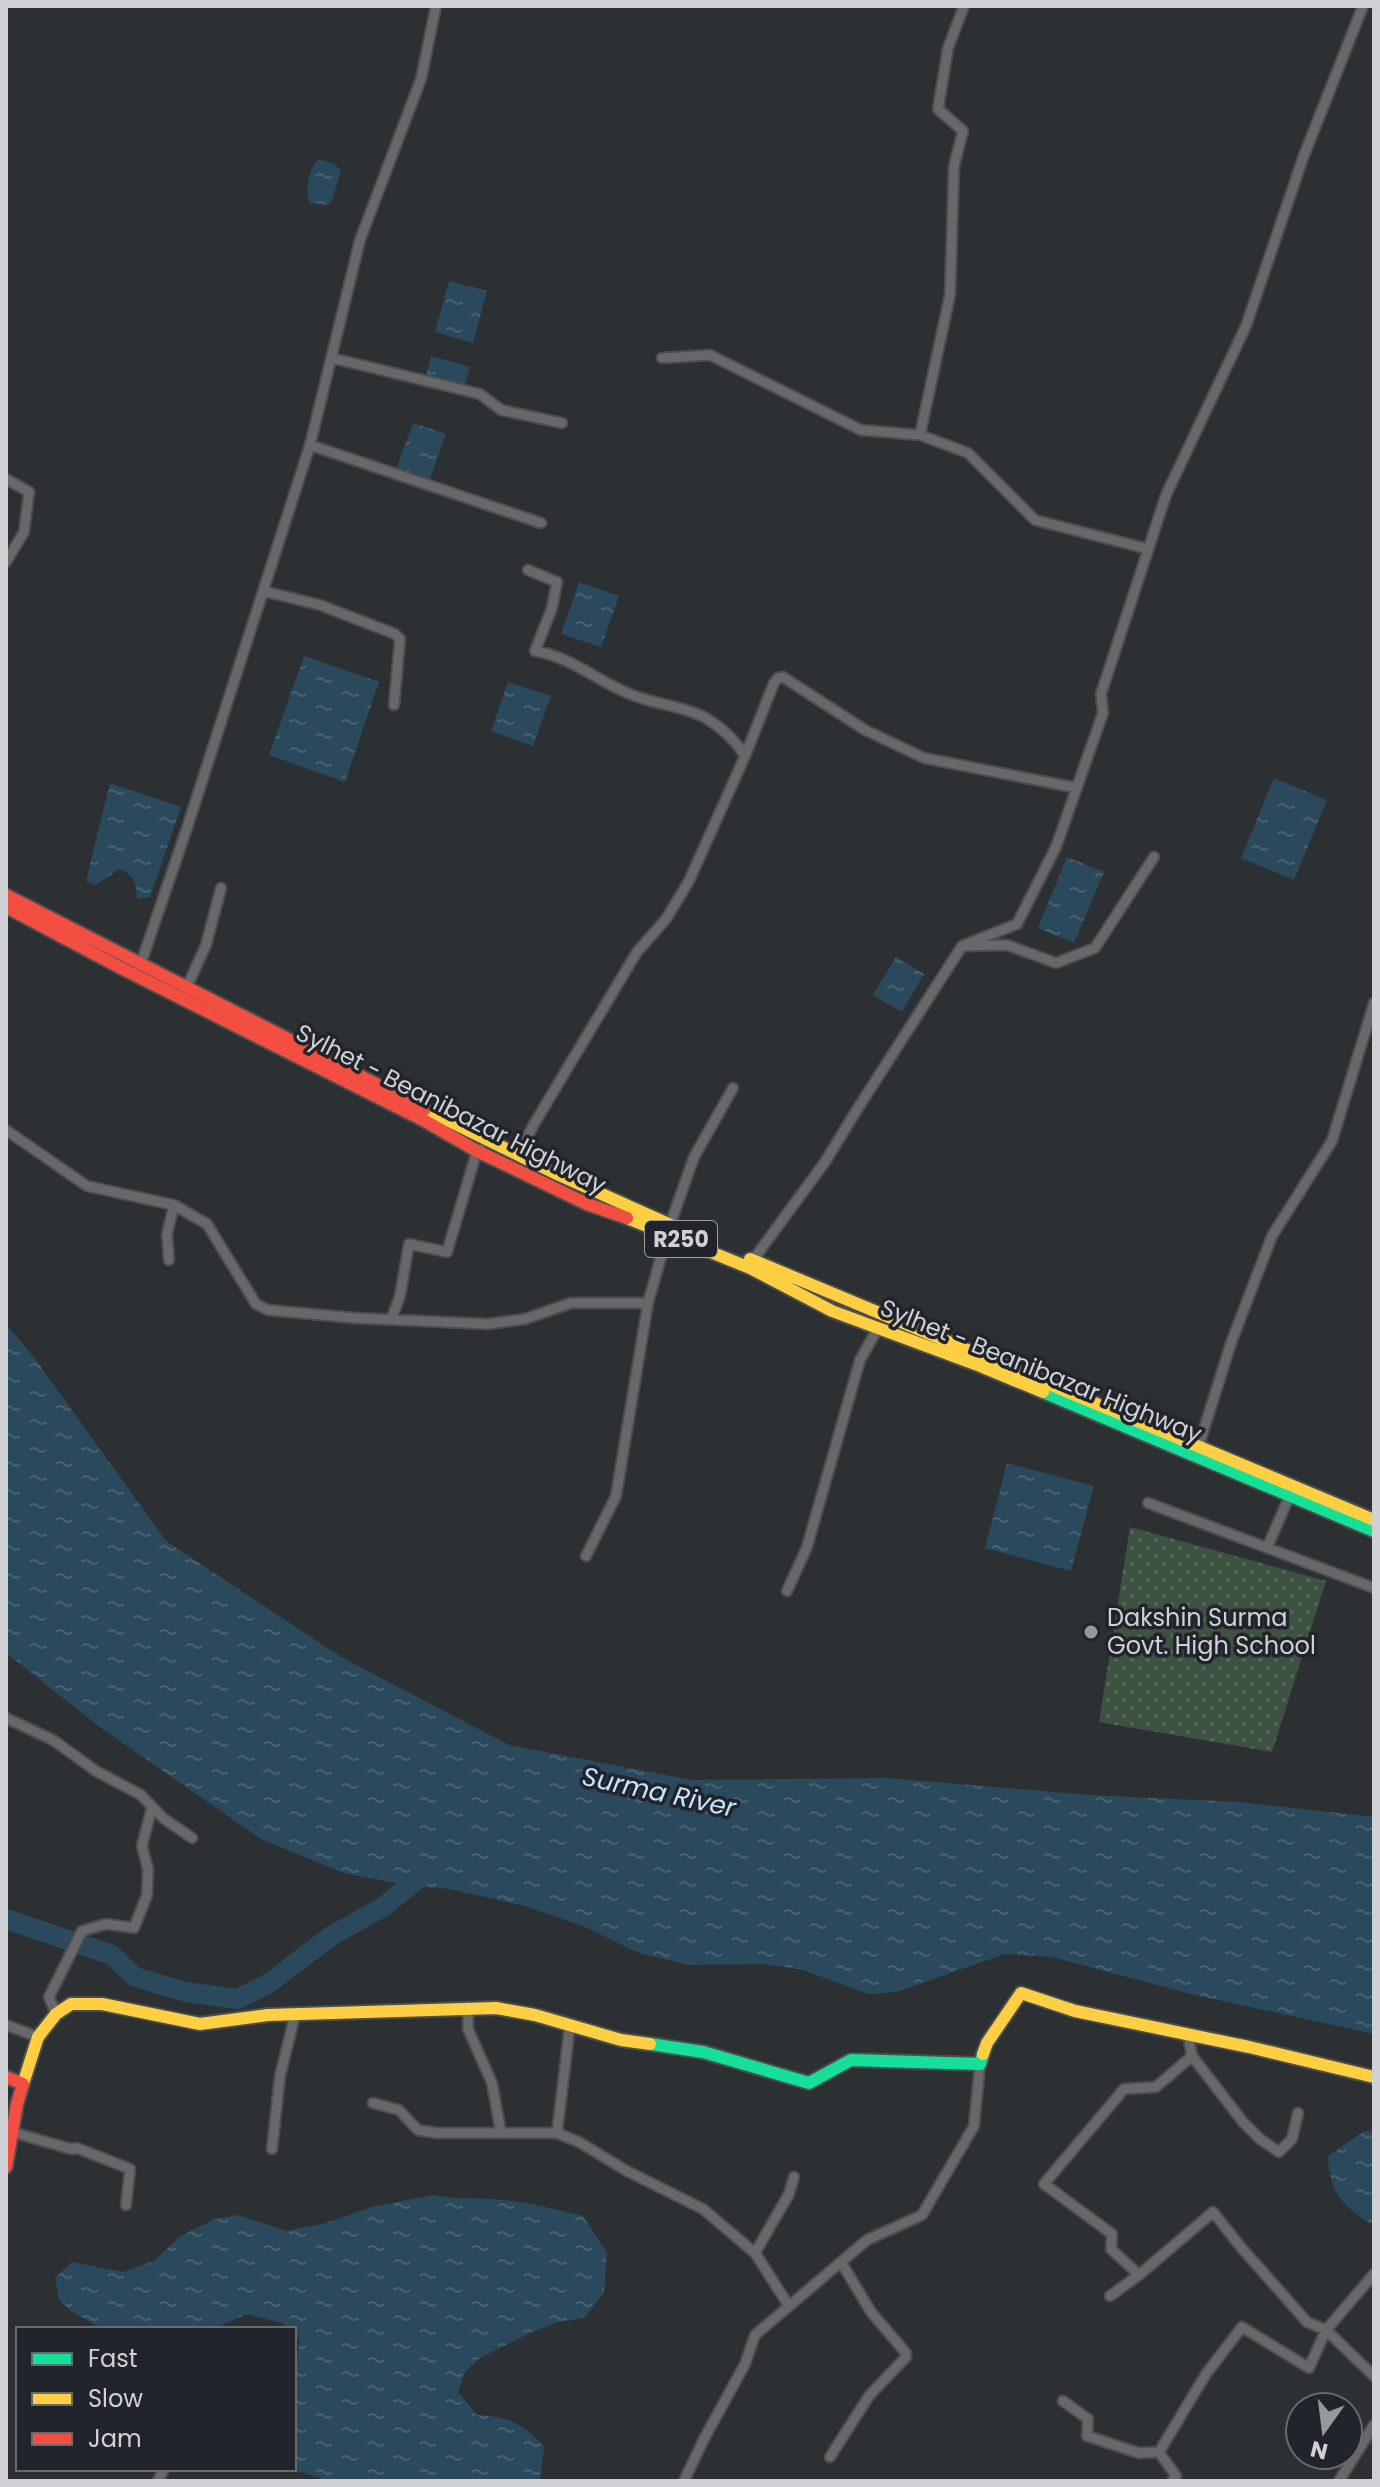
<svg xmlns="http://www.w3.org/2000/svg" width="1380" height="2487" viewBox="0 0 1380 2487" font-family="Poppins,sans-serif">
  <defs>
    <pattern id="park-dots" width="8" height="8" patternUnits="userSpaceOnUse" patternTransform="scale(2)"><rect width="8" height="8" fill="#3d5241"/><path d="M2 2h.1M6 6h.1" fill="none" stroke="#586a5c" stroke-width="1.8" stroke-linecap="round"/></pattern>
    <pattern id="water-ripples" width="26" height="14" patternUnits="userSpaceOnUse" patternTransform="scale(2)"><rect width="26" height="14" fill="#2a495c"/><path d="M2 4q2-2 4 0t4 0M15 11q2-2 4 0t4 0" fill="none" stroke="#486272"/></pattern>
  </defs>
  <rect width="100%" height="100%" fill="#2d3033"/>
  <!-- park -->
  <path fill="url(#park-dots)" d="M1130 1527 1326 1581 1272 1752 1099 1722Z"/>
  <!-- water -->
  <path fill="url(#water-ripples)" d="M318 159 335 164 341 172 332 200 328 205 310 203C304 190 309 171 318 159Z
    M449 281 487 291 473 343 435 332Z
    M431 356 470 367 465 386 426 375Z
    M413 423 446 434 430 479 397 467Z
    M579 582 619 596 601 647 561 634Z
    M304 656 379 682 345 782 269 755Z
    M508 682 551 696 533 746 491 731Z
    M1274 778 1327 800 1294 880 1241 858Z
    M110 783 181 807 150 897 137 899C137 883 134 874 119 869L96 885 86 881Z
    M1067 857 1104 872 1074 943 1038 928Z
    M896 957 924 974 902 1012 873 995Z
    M6 1324 33 1356 166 1541 341 1657 509 1745 692 1780 887 1778 1089 1795 1239 1802 1374 1817V2034L1191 1994 1052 1957 1005 1954 896 1992 869 1994 800 1969 763 1964 689 1965 639 1953 583 1926 524 1906 450 1889 406 1885 343 1873 261 1839 101 1728 6 1653Z
    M1007 1463 1094 1486 1071 1571 985 1548Z
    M1374 2130V2220L1370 2223C1340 2204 1330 2191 1328 2156L1363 2132Z
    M434 2195C457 2200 479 2197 503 2200 530 2203 556 2209 583 2216L607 2253 604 2293 584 2318 558 2322 532 2332 480 2358 465 2372 458 2392 477 2415C508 2417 522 2423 544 2446L540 2481H329L291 2469H294V2371L300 2340 294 2334V2329H288L282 2323 247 2314 212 2329H102L71 2311 59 2299 55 2278 72 2262 123 2272 154 2261 179 2237 215 2219 238 2215 287 2231 326 2223 375 2206Z"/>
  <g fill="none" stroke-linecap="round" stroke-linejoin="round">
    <!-- river -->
    <path stroke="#2a495c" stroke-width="20" d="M6 1919 112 1955 135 1977 186 1992 237 1999 268 1984 331 1936 383 1907 429 1870"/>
    <!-- street casing -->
    <g stroke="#4b4d4f" stroke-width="13">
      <path id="street" d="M332 358 480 394 501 410 562 423
        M662 358 710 355 861 430 920 435 968 453 1035 520 1148 549
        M920 435 950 295 954 166 963 131 938 109 948 48 964 6
        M310 445 541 523
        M6 479 29 492 24 532 6 562
        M528 570 557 582 552 608 535 651C574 657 604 687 641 698 662 705 686 707 706 718 722 728 736 741 745 756
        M263 591 320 605 395 634 400 639 394 705
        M962 946 1017 924 1056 847 1103 713 1101 694 1166 495 1246 326 1303 158 1363 6
        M140 966 187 828 310 445 360 240 421 79 436 6
        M186 989 206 945 221 888
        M6 1130 87 1186 174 1205 207 1224 256 1304 268 1310 355 1318 488 1324 525 1319 571 1303H648
        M518 1155 534 1124 637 952 666 919 689 881 745 756 774 683 778 678 783 677 865 730 924 758 1077 788
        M169 1260 167 1234 174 1205
        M753 1260 825 1162 858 1108 962 946 1007 945 1056 963 1095 948 1154 857
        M391 1320 400 1296 409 1244 447 1252 477 1151 481 1149
        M1199 1445 1231 1343 1272 1236 1332 1141 1374 1003
        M1148 1503 1374 1588
        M1267 1548 1289 1497
        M586 1556 616 1496 648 1303 670 1225 694 1157 733 1088
        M787 1591 807 1547 860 1360 878 1328
        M6 1718 53 1740 96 1771 141 1795 163 1818 192 1838
        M468 2007V2029L492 2083 501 2133
        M56 2014 49 1997 82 1931 106 1924 134 1928 147 1895 148 1869 142 1846 152 1807
        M6 2025 38 2037
        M1188 2035 1192 2056 1243 2122 1260 2139 1279 2152 1292 2139 1298 2113
        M373 2103 399 2110 418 2130 437 2133H557L579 2142 625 2170 703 2209 755 2253 789 2306
        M12 2132 71 2149 77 2148 130 2169 126 2205
        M557 2133 570 2025
        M272 2149 280 2076 295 2015
        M755 2253 789 2194 794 2177
        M1139 2275 1111 2249 1112 2234 1044 2184 1124 2089 1156 2087 1192 2056
        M1110 2296 1139 2275 1213 2212 1240 2246 1307 2322 1326 2330 1374 2376
        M1063 2401 1088 2419 1087 2436 1139 2453 1159 2452
        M830 2457 869 2396 906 2357V2353L871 2312 841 2262
        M158 2481 164 2469
        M684 2481 705 2437 745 2364 755 2335 867 2240 922 2215 974 2126 980 2064
        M1172 2481 1176 2476 1159 2452 1206 2374 1242 2327 1309 2368 1326 2330 1374 2274
        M1339 2481 1374 2425"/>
    </g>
    <!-- fast casing -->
    <g stroke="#4b4d4f" stroke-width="16">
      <path id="fast" d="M1043 1392 1374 1531
        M650 2044 703 2052 809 2083 851 2060 980 2064 983 2054"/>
    </g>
    <!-- slow casing -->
    <g stroke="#4b4d4f" stroke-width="16">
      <path id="slow" d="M425 1109 557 1174 675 1227
        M627 1218 750 1268 832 1311 980 1366 1043 1392
        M750 1259 1374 1520
        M983 2054 987 2043 1021 1993 1075 2011 1249 2047 1374 2077
        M23 2084 38 2037 56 2014 71 2004H102L200 2024 268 2015 496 2008 535 2015 621 2040 650 2044"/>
    </g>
    <!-- jam casing -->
    <g stroke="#4b4d4f" stroke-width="16">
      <path id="jam" d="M6 895 425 1109
        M6 907 119 967 425 1121 477 1151 587 1204 627 1218
        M6 2077 23 2084 17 2104 6 2167"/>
    </g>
    <!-- street -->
    <use href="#street" stroke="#686769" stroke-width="9"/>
    <!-- fast -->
    <use href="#fast" stroke="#16e098" stroke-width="12"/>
    <!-- slow -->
    <use href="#slow" stroke="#ffcf43" stroke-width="12"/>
    <!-- jam -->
    <use href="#jam" stroke="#f24e42" stroke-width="12"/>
  </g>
  <!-- markers -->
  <circle fill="#96999c" stroke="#21252b" stroke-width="3" cx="1091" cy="1632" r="8"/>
  <g text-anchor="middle" stroke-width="7" stroke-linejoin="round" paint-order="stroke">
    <!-- shield labels -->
    <rect fill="#21252b" stroke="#9b9da2" stroke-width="2" x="645" y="1221" width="72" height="36" rx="6"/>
    <g font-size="22" font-weight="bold" fill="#cfd1d5">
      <text x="681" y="1247">R250</text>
    </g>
    <!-- street labels -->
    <g font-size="24" fill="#cfd1d5" stroke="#21252b">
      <text transform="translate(451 1109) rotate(27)" y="8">Sylhet - Beanibazar Highway</text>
      <text transform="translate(1041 1371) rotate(22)" y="8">Sylhet - Beanibazar Highway</text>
    </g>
    <!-- poi labels -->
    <g font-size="24" fill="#cfd1d5" stroke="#21252b" text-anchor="start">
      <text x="1107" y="1626">Dakshin Surma<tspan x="1107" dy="28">Govt. High School</tspan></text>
    </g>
    <!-- water labels -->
    <g font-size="26" font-style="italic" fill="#c4e6ff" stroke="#21252b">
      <text transform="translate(659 1792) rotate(12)" y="9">Surma River</text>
    </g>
  </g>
  <!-- border -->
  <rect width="1380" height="2487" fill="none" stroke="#cfd1d5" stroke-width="16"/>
  <!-- legend -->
  <rect x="16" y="2327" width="280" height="144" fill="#21252b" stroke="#676a6f" stroke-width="2"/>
  <rect x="32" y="2353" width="40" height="12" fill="#16e098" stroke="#676a6f" stroke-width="2"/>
  <text x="88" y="2367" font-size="24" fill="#cfd1d5">Fast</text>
  <rect x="32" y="2393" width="40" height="12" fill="#ffcf43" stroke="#676a6f" stroke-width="2"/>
  <text x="88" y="2407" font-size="24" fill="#cfd1d5">Slow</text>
  <rect x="32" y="2433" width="40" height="12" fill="#f24e42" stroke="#676a6f" stroke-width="2"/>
  <text x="88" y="2447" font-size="24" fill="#cfd1d5">Jam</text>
  <!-- north arrow -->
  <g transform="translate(1324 2431) rotate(194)"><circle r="38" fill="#21252b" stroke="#676a6f" stroke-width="2"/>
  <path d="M0-6L14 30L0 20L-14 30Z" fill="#96999c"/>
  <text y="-12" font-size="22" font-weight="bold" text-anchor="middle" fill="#cfd1d5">N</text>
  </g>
</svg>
